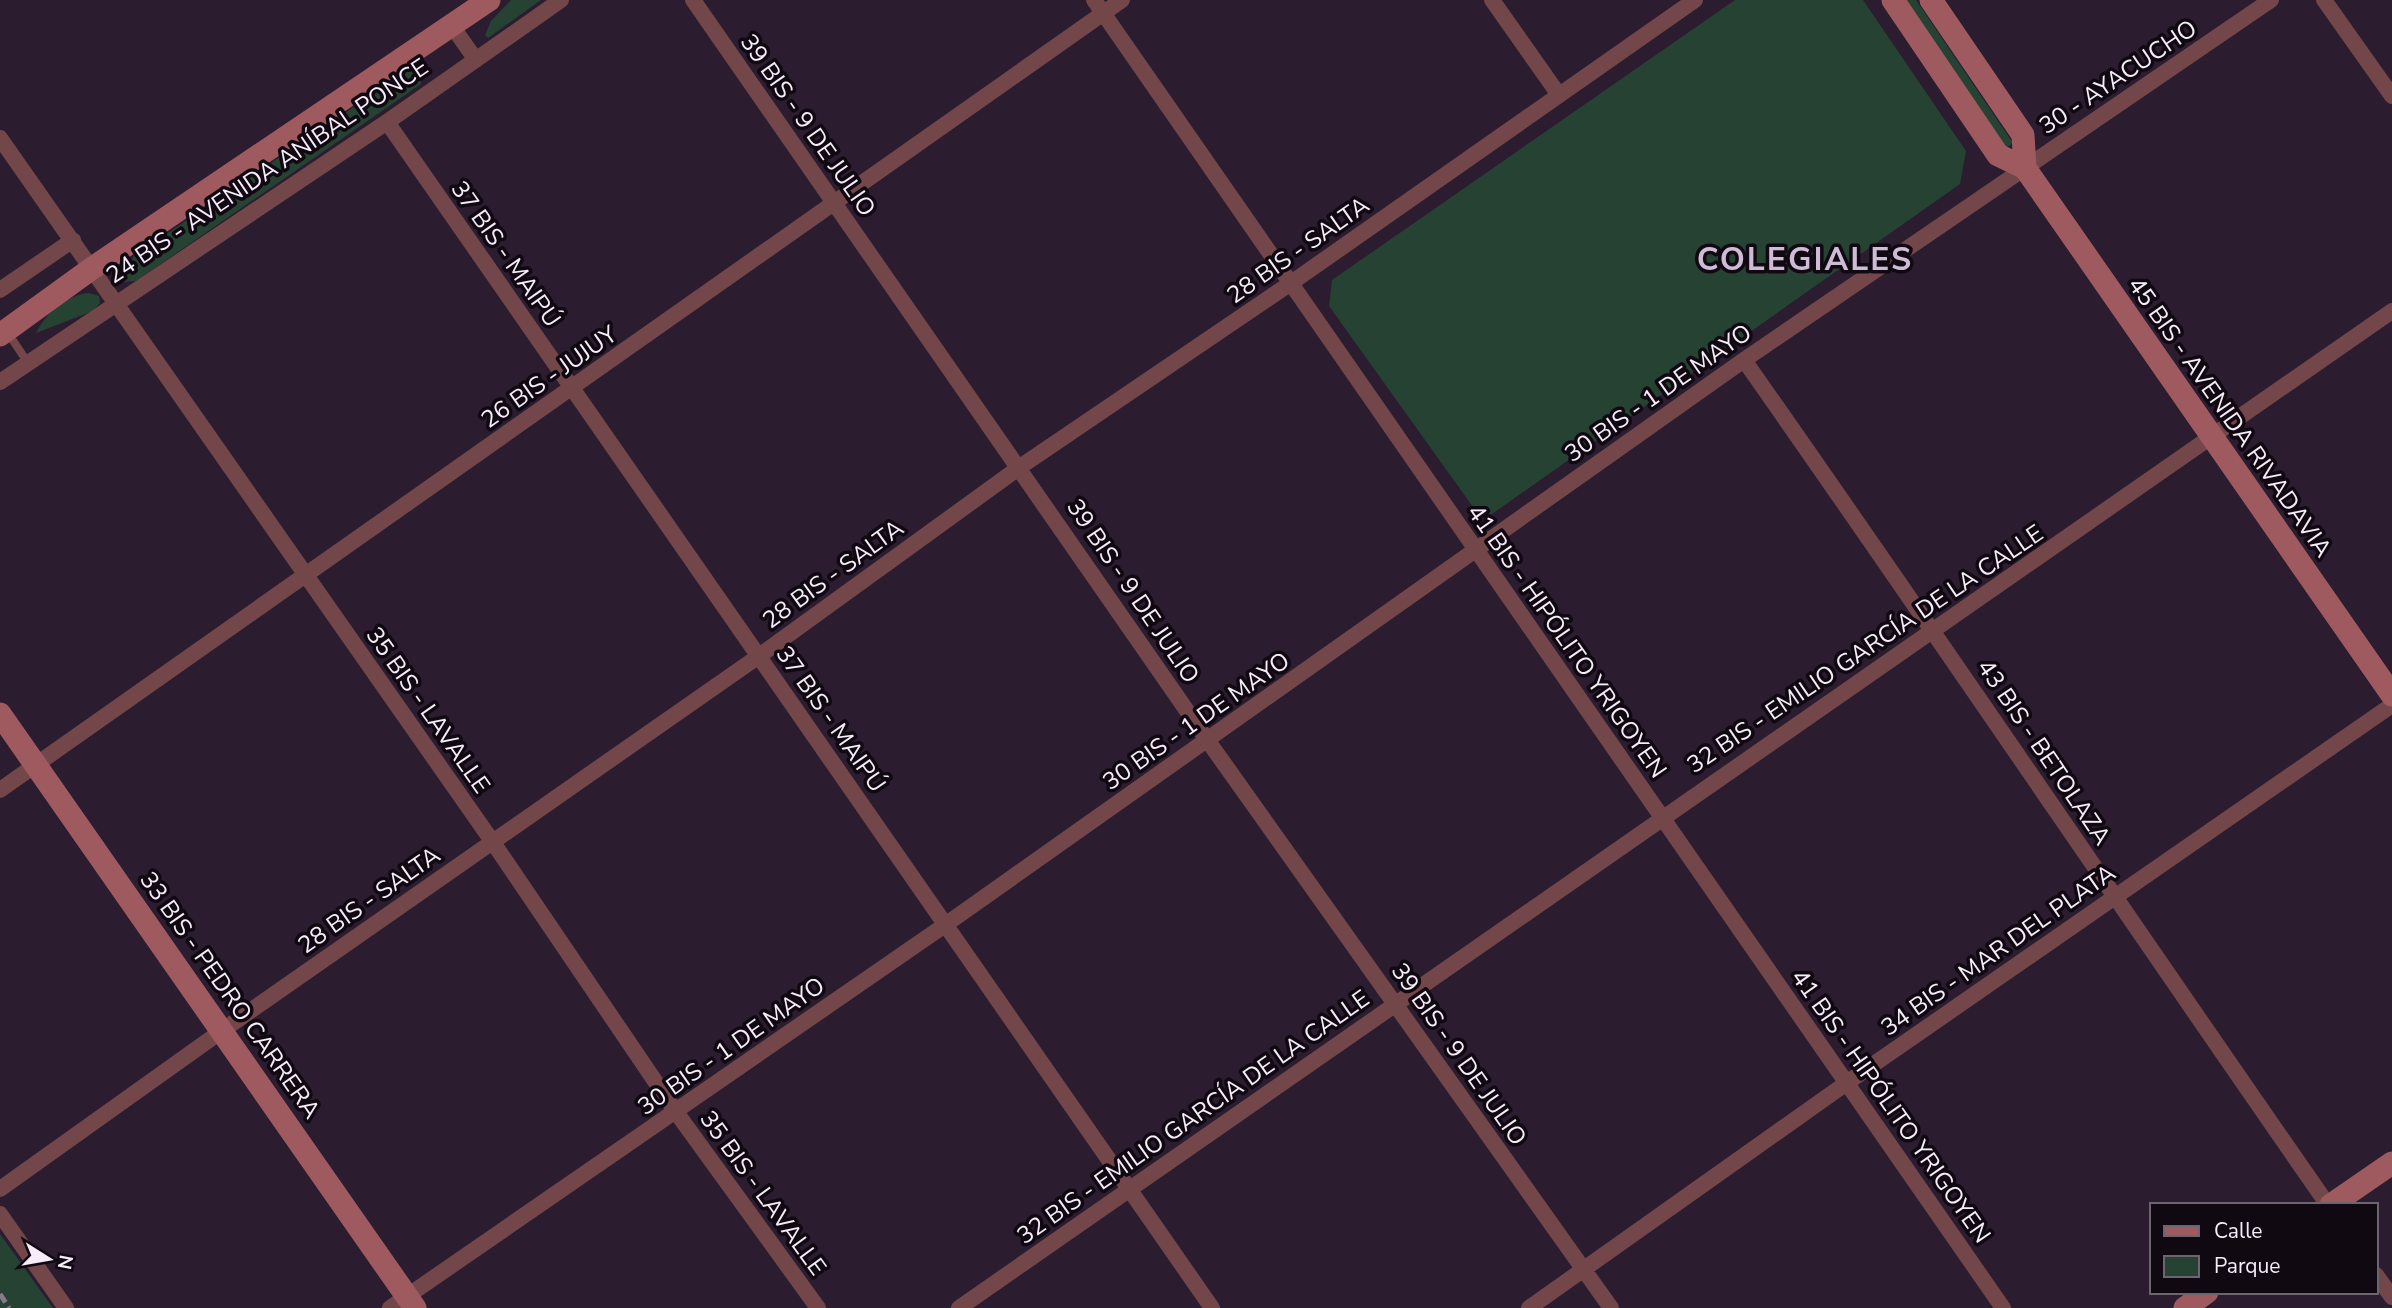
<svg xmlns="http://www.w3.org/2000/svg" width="2392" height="1308" viewBox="0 0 2392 1308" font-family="'Nunito Sans',sans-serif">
  <rect width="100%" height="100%" fill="#2b1c30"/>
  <!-- green -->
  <path fill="#264232" d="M511 0H541L488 38 485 35 491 21Z
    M1735 0H1863L1966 151 1960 184 1492 514H1478L1329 306 1332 280Z
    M1906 0H1916L2013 143 2006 148Z
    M423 60 421 84 136 281 124 282 122 277 134 256Z
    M89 293 99 296 100 303 93 311 36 333C47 312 66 295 89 293Z
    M0 1234 53 1308H0Z"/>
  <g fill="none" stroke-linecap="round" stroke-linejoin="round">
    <!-- lane -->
    <path stroke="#734749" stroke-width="8" d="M8 333 28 363"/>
    <!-- street -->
    <path stroke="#734749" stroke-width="16" d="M693 0 1208 741 1611 1308
      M1094 0 2003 1308
      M1492 0 1559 95
      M2324 0 2392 96
      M452 26 476 60
      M387 122 1212 1308
      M0 138 492 841 676 1112 818 1308
      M0 290 73 240
      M1744 360C1941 640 2132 924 2328 1205
      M0 382 387 122 561 0
      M0 790 1122 0
      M0 1189 223 1030 759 656 1020 467 1291 283 1695 0
      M0 1214 66 1308
      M2376 1275 2392 1297
      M390 1308 945 925 1744 360 2271 0
      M959 1308 2392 311
      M1529 1308 1848 1082 2392 705"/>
    <!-- secondary -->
    <path stroke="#9f5a5f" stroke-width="23" d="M1893 0 1998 155 2025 168 2392 695
      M1931 0 2023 135 2025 168
      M0 335 91 269 489 0
      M0 714 415 1308
      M2331 1205 2392 1163
      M2185 1308 2207 1292"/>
    <!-- rail -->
    <path stroke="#877a8b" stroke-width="5" stroke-dasharray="10 5" stroke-linecap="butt" d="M0 1294 9 1308"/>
  </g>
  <g text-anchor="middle" stroke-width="7" stroke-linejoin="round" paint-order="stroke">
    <!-- street labels -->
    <g font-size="24" fill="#f6ecfa" stroke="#100912">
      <text transform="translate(2118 77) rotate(-34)" y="8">30 - AYACUCHO</text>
      <text transform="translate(808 125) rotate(55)" y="8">39 BIS - 9 DE JULIO</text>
      <text transform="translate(267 171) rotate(-34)" y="8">24 BIS - AVENIDA ANÍBAL PONCE</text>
      <text transform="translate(1298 250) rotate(-35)" y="8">28 BIS - SALTA</text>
      <text transform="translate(506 254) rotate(55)" y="8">37 BIS - MAIPÚ</text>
      <text transform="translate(549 377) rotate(-35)" y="8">26 BIS - JUJUY</text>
      <text transform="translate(1658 393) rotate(-35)" y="8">30 BIS - 1 DE MAYO</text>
      <text transform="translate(2230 417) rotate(55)" y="8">45 BIS - AVENIDA RIVADAVIA</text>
      <text transform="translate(833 574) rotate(-36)" y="8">28 BIS - SALTA</text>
      <text transform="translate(1133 591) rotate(56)" y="8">39 BIS - 9 DE JULIO</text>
      <text transform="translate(1567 641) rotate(55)" y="8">41 BIS - HIPÓLITO YRIGOYEN</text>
      <text transform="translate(1865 649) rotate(-34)" y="8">32 BIS - EMILIO GARCÍA DE LA CALLE</text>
      <text transform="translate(428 710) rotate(55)" y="8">35 BIS - LAVALLE</text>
      <text transform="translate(831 719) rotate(55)" y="8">37 BIS - MAIPÚ</text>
      <text transform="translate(1196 721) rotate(-35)" y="8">30 BIS - 1 DE MAYO</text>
      <text transform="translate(2044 752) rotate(56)" y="8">43 BIS - BETOLAZA</text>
      <text transform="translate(369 900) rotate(-35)" y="8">28 BIS - SALTA</text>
      <text transform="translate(1998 950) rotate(-35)" y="8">34 BIS - MAR DEL PLATA</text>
      <text transform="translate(230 995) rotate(55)" y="8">33 BIS - PEDRO CARRERA</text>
      <text transform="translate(731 1046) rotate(-35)" y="8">30 BIS - 1 DE MAYO</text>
      <text transform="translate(1459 1054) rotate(55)" y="8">39 BIS - 9 DE JULIO</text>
      <text transform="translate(1891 1106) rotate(55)" y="8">41 BIS - HIPÓLITO YRIGOYEN</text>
      <text transform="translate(1193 1117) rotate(-35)" y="8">32 BIS - EMILIO GARCÍA DE LA CALLE</text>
      <text transform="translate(763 1193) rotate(54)" y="8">35 BIS - LAVALLE</text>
    </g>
    <!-- district labels -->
    <g font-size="32" font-weight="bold" letter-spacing="2" fill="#cebbd5" stroke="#100912">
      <text x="1805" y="270">COLEGIALES</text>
    </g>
  </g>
  <!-- legend -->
  <rect x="2150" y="1203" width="228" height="91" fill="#100912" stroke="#6c646f" stroke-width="2"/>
  <rect x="2164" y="1226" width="35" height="10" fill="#9f5a5f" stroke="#6c646f" stroke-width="2"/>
  <text x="2214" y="1238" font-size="21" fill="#f6ecfa">Calle</text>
  <rect x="2164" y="1256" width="35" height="21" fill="#264232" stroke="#6c646f" stroke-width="2"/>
  <text x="2214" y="1273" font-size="21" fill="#f6ecfa">Parque</text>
  <!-- north arrow -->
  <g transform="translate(49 1259) rotate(101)" stroke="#100912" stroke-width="5" paint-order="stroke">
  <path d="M0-5L12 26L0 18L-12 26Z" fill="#f6ecfa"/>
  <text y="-10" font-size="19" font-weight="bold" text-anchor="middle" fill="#f6ecfa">N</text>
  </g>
</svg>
